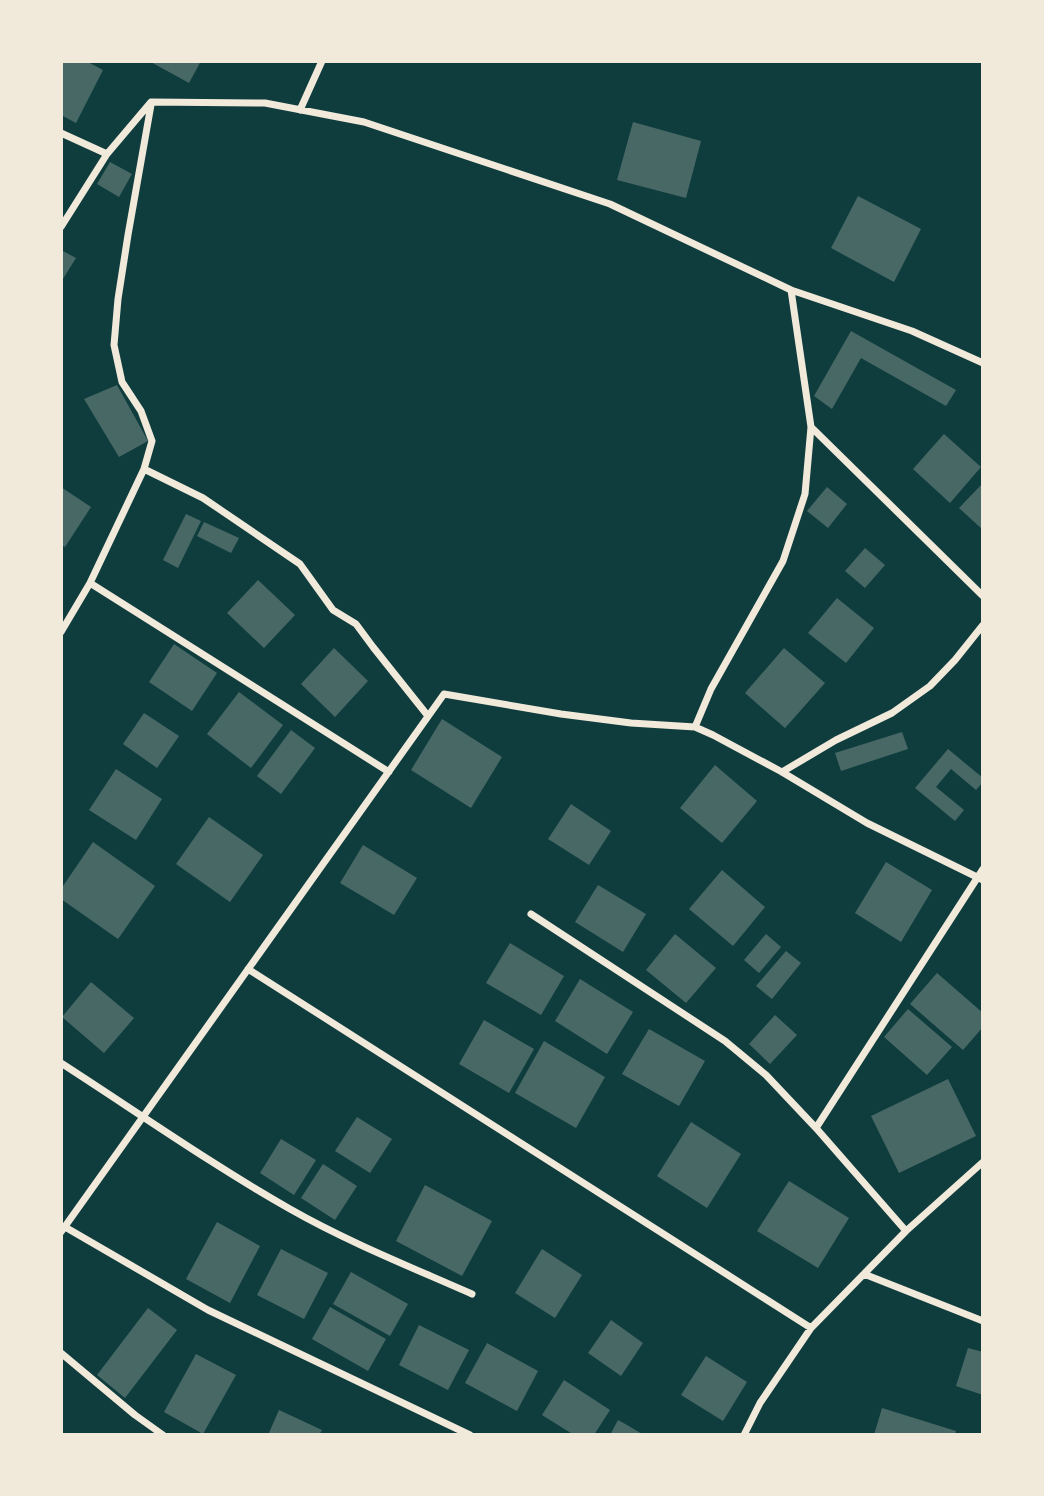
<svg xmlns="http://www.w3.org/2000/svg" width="1044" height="1496" viewBox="0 0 1044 1496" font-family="'Noto Serif',serif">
  <rect width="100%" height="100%" fill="#0f3d3e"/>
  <!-- building -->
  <path fill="#486865" d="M61 61H86L103 70 76 123 61 115Z
    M149 61H201L189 83Z
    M633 122 701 141 686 198 617 180Z
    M110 162 132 174 119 197 97 184Z
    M858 196 921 229 894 282 831 248Z
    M61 250 76 258 61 282Z
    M851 331 956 390 946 406 861 358 832 409 814 396Z
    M117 385 148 441 119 457 84 399Z
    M944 434 981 467 950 503 913 469Z
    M983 483V530L959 508Z
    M61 487 91 507 65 547 61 545Z
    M827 487 847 504 828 528 807 511Z
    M186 514 201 521 178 568 163 560Z
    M204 522 239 538 231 553 197 536Z
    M865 548 885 565 865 588 845 571Z
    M258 580 295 615 264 648 227 613Z
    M837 598 874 628 846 663 808 633Z
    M174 644 217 673 192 711 149 682Z
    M334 648 368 681 335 717 301 684Z
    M784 648 825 683 785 728 745 693Z
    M239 692 283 725 251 768 207 734Z
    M144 713 179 736 157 768 123 744Z
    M442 719 502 757 471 808 411 770Z
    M291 730 315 748 281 794 257 776Z
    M902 732 908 749 841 771 835 753Z
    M948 749 983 778V782L976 790 951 769 936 787 964 810 955 821 915 788Z
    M715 765 757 801 722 843 680 808Z
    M116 769 162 799 136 840 89 810Z
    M571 804 611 831 589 865 548 839Z
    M209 817 263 855 230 902 176 864Z
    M93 842 155 886 118 939 61 899V889Z
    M363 845 417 878 394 915 340 883Z
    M886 862 932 890 901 942 855 913Z
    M722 870 765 907 733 946 689 909Z
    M598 885 646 914 623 952 575 922Z
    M675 934 716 968 686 1003 646 970Z
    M766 934 781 947 759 973 744 960Z
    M510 943 564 976 541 1015 486 983Z
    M786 951 801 963 772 999 756 986Z
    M937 973 983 1013V1027L963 1050 910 1004Z
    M580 979 633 1012 607 1054 555 1021Z
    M91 982 134 1018 104 1053 62 1017Z
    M908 1009 952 1047 927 1075 884 1037Z
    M775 1015 797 1035 770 1064 749 1044Z
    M484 1020 534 1049 509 1093 459 1064Z
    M649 1029 705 1061 679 1106 622 1074Z
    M544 1041 605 1077 576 1128 515 1093Z
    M948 1079 976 1136 899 1173 871 1116Z
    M357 1117 392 1139 370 1173 335 1151Z
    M691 1122 741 1154 707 1208 657 1176Z
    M281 1139 316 1160 294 1195 260 1173Z
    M323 1164 357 1186 335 1220 301 1198Z
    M789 1181 849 1218 818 1268 757 1231Z
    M425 1185 492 1221 462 1276 396 1241Z
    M217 1222 260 1246 230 1303 186 1279Z
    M281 1249 328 1273 304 1319 257 1295Z
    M542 1249 582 1275 555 1318 515 1293Z
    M351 1272 408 1304 390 1336 333 1304Z
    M330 1307 386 1339 368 1371 312 1339Z
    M148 1308 177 1330 125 1398 97 1375Z
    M611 1320 643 1343 621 1376 588 1353Z
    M419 1325 469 1350 448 1390 399 1365Z
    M487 1343 538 1371 517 1411 465 1383Z
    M968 1348 983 1352V1395L956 1386Z
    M196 1354 236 1375 203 1434 164 1412Z
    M706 1356 747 1382 723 1421 681 1395Z
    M564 1380 610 1410 594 1435H574L542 1415Z
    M882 1408 956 1431 955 1435H874Z
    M279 1410 322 1430 319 1435H268Z
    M618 1420 627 1425 644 1435H610Z"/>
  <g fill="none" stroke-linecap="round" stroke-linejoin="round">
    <!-- minor -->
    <path stroke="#f1e9da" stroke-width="7" d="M300 110 322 61
      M61 133 107 154
      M61 227 107 154 151 102 265 103 364 122 610 204 791 290 912 331 983 363
      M791 290 811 427 805 494 783 561 711 689 695 727 713 735 782 772 867 823 983 880
      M811 427 983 596
      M144 469 203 498 300 564 333 610 356 624 373 647 428 716
      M90 583 389 772
      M61 632 90 583 144 469 152 441 141 411 122 382 114 345 118 299 128 235 151 105
      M782 772 836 740 892 713 930 686 955 660 983 625
      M531 914 725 1041 766 1075 816 1128 906 1231
      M248 969 811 1328
      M61 1063C137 1112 211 1164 290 1209 348 1242 411 1267 472 1294
      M816 1128 983 869
      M65 1227 208 1310 470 1435
      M61 1232 444 694 561 714 631 723 695 727
      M864 1274 983 1321
      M61 1353 135 1415 163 1435
      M744 1435 760 1403 811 1328 906 1231 983 1162"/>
  </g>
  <!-- border -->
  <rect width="1044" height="1496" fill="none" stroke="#f1e9da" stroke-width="126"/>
</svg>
